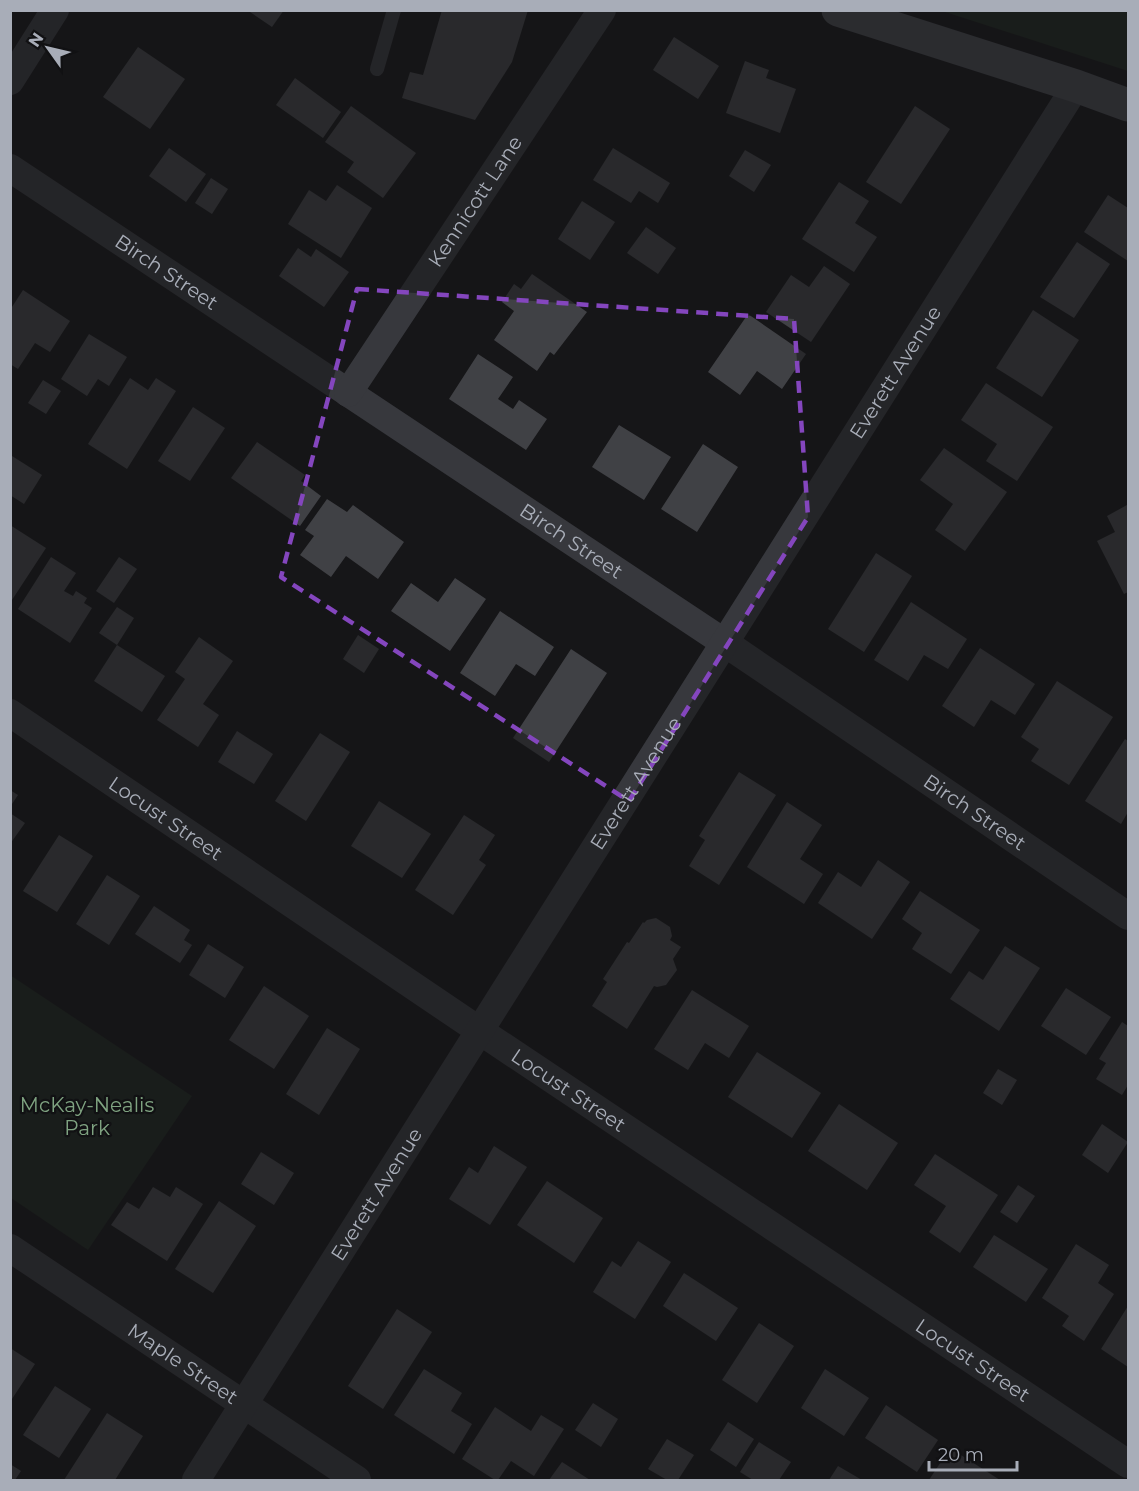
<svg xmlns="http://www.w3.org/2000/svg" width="1139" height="1491" viewBox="0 0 1139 1491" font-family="Montserrat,sans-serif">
  <rect width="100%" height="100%" fill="#161618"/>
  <!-- green -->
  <path fill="#1e261f" d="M942 11H1128V71Z
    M10 975 192 1096 88 1250 11 1198Z"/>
  <!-- building -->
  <path fill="#404145" d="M247 10H284L272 27Z
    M442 10H528L512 62 475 120 402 98 410 72 423 75Z
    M674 37 719 66 698 99 653 70Z
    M138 47 185 79 150 129 103 97Z
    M745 61 769 70 766 78 796 89 780 133 726 113Z
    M295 78 341 112 323 138 276 105Z
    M351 106 416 153 383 198 347 172 354 162 325 142Z
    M915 106 950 129 901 204 866 182Z
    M169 148 206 174 186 202 149 176Z
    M613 148 670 183 658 203 639 191 631 203 593 180Z
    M745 150 771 165 754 192 729 176Z
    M211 178 228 189 212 214 195 203Z
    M839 182 869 201 855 223 877 237 854 272 802 239Z
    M337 185 372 208 341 258 288 224 309 190 326 201Z
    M1108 195 1128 208V261L1084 232Z
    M582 201 615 222 590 260 558 239Z
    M646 227 676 248 658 274 627 253Z
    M1077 242 1110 264 1074 318 1040 297Z
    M298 248 311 257 316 249 349 272 324 307 279 276Z
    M824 266 850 284 811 342 766 312 791 275 809 287Z
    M532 274 587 312 554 355 550 352 537 371 494 340 514 311 502 302 514 284 521 289Z
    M23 290 70 321 50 352 35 343 18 369 10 364V310Z
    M1033 310 1079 340 1042 397 996 368Z
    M748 314 806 354 782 389 757 371 740 395 708 372Z
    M89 334 127 357 109 386 98 379 87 396 61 379Z
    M478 354 513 377 498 399 513 409 519 400 547 419 526 450 449 399Z
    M130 378 148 390 156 378 176 391 127 469 88 444Z
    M43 380 61 391 46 414 28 403Z
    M986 383 1053 427 1017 481 986 461 997 444 961 420Z
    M193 407 225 428 190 481 158 461Z
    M619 425 671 457 644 500 592 467Z
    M257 442 305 475 301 481 321 496 300 526 231 478Z
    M703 444 738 467 697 532 661 509Z
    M944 448 1007 492 965 551 935 530 953 504 920 480Z
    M12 456 42 475 24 504 10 495Z
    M327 499 347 512 353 505 404 542 378 579 346 556 331 577 300 555 314 536 305 530Z
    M1127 505 1128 592 1124 594 1097 541 1115 532 1107 516Z
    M10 525 46 548 10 603Z
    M876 553 912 576 864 652 828 629Z
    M51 557 76 573 64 591 73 596 76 591 87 598 84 603 92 608 70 643 18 609Z
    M119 557 137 569 114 603 96 591Z
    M455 578 486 599 450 651 391 611 411 583 438 602Z
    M911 602 967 639 948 669 924 655 908 681 874 660Z
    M117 607 134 618 117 645 99 633Z
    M500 611 554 647 535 676 516 664 495 696 460 673Z
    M358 635 379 649 364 673 343 659Z
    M199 637 233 661 203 704 219 715 198 747 157 720 185 679 175 672Z
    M117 645 165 676 142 712 94 681Z
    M980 648 1035 684 1015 715 991 700 974 727 942 706Z
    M571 649 607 673 549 762 513 738Z
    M1057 681 1113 717 1069 785 1031 761 1039 749 1021 737Z
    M237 731 273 754 254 784 218 762Z
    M320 733 350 752 306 821 275 801Z
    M1125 739 1128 741V812L1121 824 1085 801Z
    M739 772 776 795 719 885 689 866 705 840 699 836Z
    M10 790 18 795 10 807Z
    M379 801 431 834 402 878 351 846Z
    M787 802 822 825 800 859 823 874 804 904 747 867Z
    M10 813 25 823 10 844Z
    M464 815 495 835 479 860 486 865 453 915 415 890Z
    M59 835 93 856 57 912 23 891Z
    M878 860 910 882 872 939 818 903 838 872 861 887Z
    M107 875 140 896 109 945 76 924Z
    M920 891 980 930 951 974 912 949 922 933 902 919Z
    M154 906 190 930 184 940 192 945 180 963 135 934Z
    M656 918 670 927 672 936 670 940 681 947 673 959 677 970 666 985 657 987 654 986 627 1029 592 1006 607 982 603 979 627 942 629 943 643 922 644 923 647 920Z
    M208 944 244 967 225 998 189 975Z
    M1005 946 1040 968 999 1031 950 999 969 971 983 980Z
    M264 986 309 1016 274 1069 229 1040Z
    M1066 988 1111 1017 1086 1055 1041 1026Z
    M692 990 749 1026 729 1058 705 1043 688 1070 654 1049Z
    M1122 1022 1128 1026V1085L1122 1095 1096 1079 1106 1063 1099 1059Z
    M327 1028 360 1049 319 1115 286 1094Z
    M757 1052 821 1093 792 1138 728 1097Z
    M998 1069 1017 1080 1002 1105 983 1093Z
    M839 1104 898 1143 867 1190 808 1151Z
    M1102 1124 1128 1142 1108 1173 1082 1155Z
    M494 1146 527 1167 490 1225 449 1199 469 1167 478 1173Z
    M261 1152 294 1173 274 1205 241 1184Z
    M935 1154 998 1195 960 1253 929 1232 946 1206 914 1185Z
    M547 1181 603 1218 574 1263 517 1225Z
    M1018 1185 1035 1196 1017 1223 1000 1212Z
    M153 1187 170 1197 176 1187 203 1204 167 1261 111 1225 127 1202 139 1209Z
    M219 1201 256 1226 213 1293 175 1269Z
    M994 1235 1048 1269 1026 1302 973 1267Z
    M638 1241 671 1262 635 1319 593 1292 612 1261 621 1267Z
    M1076 1244 1109 1265 1098 1283 1114 1294 1084 1341 1062 1326 1069 1316 1042 1298Z
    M684 1273 738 1308 716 1341 663 1306Z
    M1128 1306V1367L1101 1349Z
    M397 1309 432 1332 383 1409 348 1386Z
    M759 1323 794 1346 757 1403 722 1380Z
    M10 1348 35 1364 10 1402Z
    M424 1369 462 1393 451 1411 472 1424 454 1454 394 1415Z
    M825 1369 869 1398 844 1436 801 1408Z
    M55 1386 91 1409 59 1458 23 1435Z
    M593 1403 618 1419 601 1447 575 1430Z
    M886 1405 938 1440 917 1472 865 1438Z
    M495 1407 531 1431 541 1415 564 1429 534 1476 511 1461 498 1480H495L462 1459Z
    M107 1413 143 1436 115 1480H64Z
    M728 1422 754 1439 736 1467 710 1450Z
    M667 1439 694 1455 678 1480H667L648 1469Z
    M759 1442 791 1462 779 1480H753L740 1472Z
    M950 1448 1000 1480H929Z
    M562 1462 590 1480H549Z
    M10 1464 21 1471 15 1480H10Z
    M838 1466 862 1480H829Z"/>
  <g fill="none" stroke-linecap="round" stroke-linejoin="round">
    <!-- lane -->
    <path stroke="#37383d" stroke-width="14" d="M377 69 394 10"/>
    <!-- street -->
    <g stroke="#37383d" stroke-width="28">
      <path d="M10 81 55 10"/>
      <path id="s1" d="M10 168 725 643 1128 916"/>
      <path id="s2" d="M348 393 602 10"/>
      <path id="s3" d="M10 713 480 1031 1128 1464"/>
      <path id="s4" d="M10 1248 357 1480"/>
      <path id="s5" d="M196 1480 1076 86"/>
    </g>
    <!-- secondary -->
    <path stroke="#45474d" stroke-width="33" d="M838 10 1076 86 1128 105"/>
  </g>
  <!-- marked area -->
  <path d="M0 0H1139V1491H0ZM357 289 794 319 808 517 629 801 281 577Z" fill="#161618" fill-opacity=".55" fill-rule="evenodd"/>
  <path fill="none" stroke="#8446be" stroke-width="4.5" stroke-dasharray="12 8" stroke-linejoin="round" d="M357 289 794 319 808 517 629 801 281 577Z"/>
  <g text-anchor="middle" stroke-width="4.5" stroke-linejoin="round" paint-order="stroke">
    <!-- street labels -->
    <g font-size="20" fill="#a8adb8" stroke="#111113">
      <text dy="7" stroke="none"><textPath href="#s2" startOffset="230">Kennicott Lane</textPath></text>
      <text dy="7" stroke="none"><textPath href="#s1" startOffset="188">Birch Street</textPath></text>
      <text dy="7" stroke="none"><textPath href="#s5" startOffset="1310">Everett Avenue</textPath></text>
      <text dy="7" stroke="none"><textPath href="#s1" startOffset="674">Birch Street</textPath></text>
      <text dy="7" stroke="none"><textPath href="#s5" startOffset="824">Everett Avenue</textPath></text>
      <text dy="7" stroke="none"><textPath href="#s1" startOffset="1160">Birch Street</textPath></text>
      <text dy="7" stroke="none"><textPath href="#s3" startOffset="188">Locust Street</textPath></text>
      <text dy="7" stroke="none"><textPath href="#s3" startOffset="674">Locust Street</textPath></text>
      <text dy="7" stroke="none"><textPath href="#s5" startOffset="338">Everett Avenue</textPath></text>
      <text dy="7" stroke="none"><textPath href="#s3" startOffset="1160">Locust Street</textPath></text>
      <text dy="7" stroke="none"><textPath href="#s4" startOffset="208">Maple Street</textPath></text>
    </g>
    <!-- park labels -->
    <g font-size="20" fill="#7fa381" stroke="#111113">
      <text x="87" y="1112">McKay-Nealis<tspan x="87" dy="23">Park</tspan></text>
    </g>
  </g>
  <!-- border -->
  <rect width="1139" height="1491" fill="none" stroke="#a8adb8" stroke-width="24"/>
  <!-- north arrow -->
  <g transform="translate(48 48) rotate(304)" stroke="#111113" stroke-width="4.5" paint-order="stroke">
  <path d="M0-4.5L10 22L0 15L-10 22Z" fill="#a8adb8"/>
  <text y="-9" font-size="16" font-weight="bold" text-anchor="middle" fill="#a8adb8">N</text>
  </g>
  <!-- scale -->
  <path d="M929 1461v9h88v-9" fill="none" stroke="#a8adb8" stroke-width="3"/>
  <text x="938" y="1461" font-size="18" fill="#a8adb8" stroke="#111113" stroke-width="4.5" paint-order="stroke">20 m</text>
</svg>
